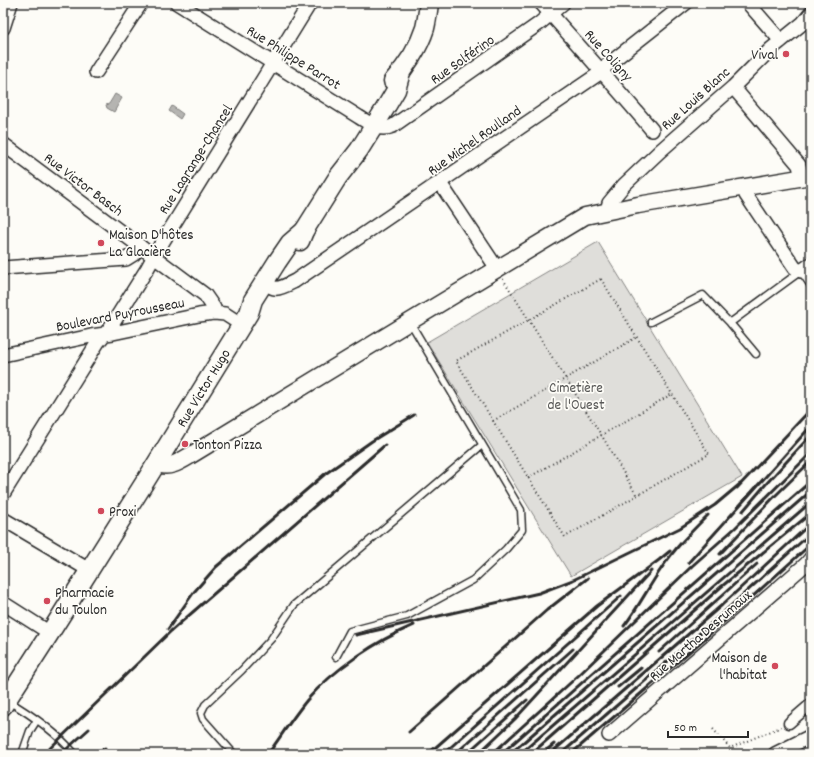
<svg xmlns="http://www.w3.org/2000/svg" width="814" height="757" viewBox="0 0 814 757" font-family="Dekko,sans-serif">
  <rect width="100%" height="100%" fill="#fdfcf7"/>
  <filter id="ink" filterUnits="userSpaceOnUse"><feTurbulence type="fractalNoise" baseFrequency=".025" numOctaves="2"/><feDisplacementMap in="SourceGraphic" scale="8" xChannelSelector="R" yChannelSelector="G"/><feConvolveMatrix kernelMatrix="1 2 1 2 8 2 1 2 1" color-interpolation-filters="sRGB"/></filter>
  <g filter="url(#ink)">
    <!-- green -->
    <path fill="#dfdeda" stroke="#858482" d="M598 242 742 477 571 576 427 342Z"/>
    <!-- water -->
    <path fill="#b5b4b1" stroke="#7e7d7b" d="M115 94 122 98 114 112 107 108 106 105 109 104Z
      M172 106 183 114 180 119 169 111Z"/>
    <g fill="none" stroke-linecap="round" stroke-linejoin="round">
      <!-- service casing -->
      <g stroke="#2b2b2b" stroke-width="9">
        <path id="service" d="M651 322 703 295 730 323 756 354
          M730 323 801 271 811 286
          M336 657 350 631 407 616 473 580 506 549 522 530 521 510 410 322
          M8 701C32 715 56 732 75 754
          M22 754 30 731 37 720
          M234 754 203 719 201 713 205 705 242 670 271 639 294 605 482 445"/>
      </g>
      <!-- pedestrian casing -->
      <g stroke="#2b2b2b" stroke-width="13">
        <path id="pedestrian" d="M789 723 811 704"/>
      </g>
      <!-- minor casing -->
      <g stroke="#2b2b2b" stroke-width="16">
        <path id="minor" d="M177 3 359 117C371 124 379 132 393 126L540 23 563 3
          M541 3C578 45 616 87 652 130
          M748 3 781 41
          M3 28 11 3
          M96 72 141 3
          M733 87 799 165 802 178
          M3 144 205 295 214 308V313
          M440 183 498 270
          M745 187 746 195 795 268 801 271 811 264
          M607 211 609 203 624 185 660 151 733 87 771 49 803 23 811 13
          M3 268 126 259 134 254 140 246
          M269 275C267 297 285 286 295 281L597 75 606 66 686 3
          M3 355 91 336 113 333 199 315 214 313 225 314 242 325
          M3 494 98 342 110 328 147 269 157 251 310 3
          M3 519 89 570
          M3 603 50 633
          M609 735 806 564 811 558
          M775 754 811 736"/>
      </g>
      <!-- tertiary casing -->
      <g stroke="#2b2b2b" stroke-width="19">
        <path id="tertiary" d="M157 463C168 470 181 461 191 455L401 327 585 216 638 205 811 176"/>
      </g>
      <!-- secondary casing -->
      <g stroke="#2b2b2b" stroke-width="21">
        <g id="secondary">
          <path d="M393 81C406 67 419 47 425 28 427 20 428 11 429 3"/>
          <path d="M300 241 304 231 338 177 359 150 386 107 396 90 401 72"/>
          <path id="s1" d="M3 706 50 633 148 477 249 313 253 300 277 262 290 243 304 231"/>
        </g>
      </g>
      <!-- path -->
      <path stroke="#2b2b2b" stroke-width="2" stroke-dasharray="1 3" stroke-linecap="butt" d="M503 279 605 441 637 496
        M601 279 709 454 565 537 456 361Z
        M493 421 637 337
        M528 478 672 394
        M713 729 730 748 781 727"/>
      <!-- service -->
      <use href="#service" stroke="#fdfcf7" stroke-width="6"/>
      <!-- pedestrian -->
      <use href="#pedestrian" stroke="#fdfcf7" stroke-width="10"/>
      <!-- minor -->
      <use href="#minor" stroke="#fdfcf7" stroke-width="13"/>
      <!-- tertiary -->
      <use href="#tertiary" stroke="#fdfcf7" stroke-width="16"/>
      <!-- secondary -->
      <use href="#secondary" stroke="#fdfcf7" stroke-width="18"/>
      <!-- rail -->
      <path stroke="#2b2b2b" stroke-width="3" d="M737 488 811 409
        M743 511 766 484 811 435
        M720 554 775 496 811 461
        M688 563 811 426
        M624 626C638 608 648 588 661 569 674 549 691 532 708 515
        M168 629 194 592 216 567 325 474 372 441 414 415
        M356 635 539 593 573 580 680 528 715 505 740 484
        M659 652 757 564
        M618 687 641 668
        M409 732 547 610 588 578
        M44 754 171 631 385 445
        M61 754 89 729
        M98 754 105 748
        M268 754C281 736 293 717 307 700 334 669 376 641 414 625
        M428 754 597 606 659 560 670 551
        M443 754 621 596
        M455 754 573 649
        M466 754 527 700
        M478 754 515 719 651 571
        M492 754 579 675 692 566 735 528 811 453
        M501 754 811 481
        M510 754 811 491
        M520 754 811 502
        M531 754 721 587 811 513
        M542 754 554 744
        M550 754 722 605 811 523
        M561 754 723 613 811 533
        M571 754 741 607 811 544"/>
    </g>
  </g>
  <!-- markers -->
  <g fill="#d1495b" stroke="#fdfcf7" stroke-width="1.5">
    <circle cx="786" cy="54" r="4"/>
    <circle cx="101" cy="243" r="4"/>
    <circle cx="185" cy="444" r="4"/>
    <circle cx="101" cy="511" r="4"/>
    <circle cx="47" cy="601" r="4"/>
    <circle cx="775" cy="666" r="4"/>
  </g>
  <g text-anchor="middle" stroke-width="3.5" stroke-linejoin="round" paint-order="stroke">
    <!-- poi labels -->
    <g font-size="15" fill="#2b2b2b" stroke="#fdfcf7" text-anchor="start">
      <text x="778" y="59" text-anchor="end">Vival</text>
      <text x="109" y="239">Maison D'hôtes<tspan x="109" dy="17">La Glacière</tspan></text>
      <text x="193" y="449">Tonton Pizza</text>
      <text x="109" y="516">Proxi</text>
      <text x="55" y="597">Pharmacie<tspan x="55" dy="17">du Toulon</tspan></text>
      <text x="767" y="662" text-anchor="end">Maison de<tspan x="767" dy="17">l'habitat</tspan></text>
    </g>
    <!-- street labels -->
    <g font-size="15" fill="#2b2b2b" stroke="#fdfcf7">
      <text transform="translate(609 55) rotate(48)" y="5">Rue Coligny</text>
      <text transform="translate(294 57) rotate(32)" y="5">Rue Philippe Parrot</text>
      <text transform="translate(462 59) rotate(-35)" y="5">Rue Solférino</text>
      <text transform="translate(695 98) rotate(-42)" y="5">Rue Louis Blanc</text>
      <text transform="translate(474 140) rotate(-35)" y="5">Rue Michel Roulland</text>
      <text transform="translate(195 159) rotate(-58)" y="5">Rue Lagrange-Chancel</text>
      <text transform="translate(84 184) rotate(37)" y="5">Rue Victor Basch</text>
      <text transform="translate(120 314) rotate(-11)" y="5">Boulevard Puyrousseau</text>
      <text dy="5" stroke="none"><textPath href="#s1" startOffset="376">Rue Victor Hugo</textPath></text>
      <text transform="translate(700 635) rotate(-41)" y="5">Rue Martha Desrumaux</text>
    </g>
    <!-- park labels -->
    <g font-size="15" fill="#585857" stroke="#fdfcf7">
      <text x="576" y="392">Cimetière<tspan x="576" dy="17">de l'Ouest</tspan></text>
    </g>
  </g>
  <!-- margin -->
  <rect width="814" height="757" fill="none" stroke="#fdfcf7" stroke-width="16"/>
  <rect x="8" y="8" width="798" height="741" fill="none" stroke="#2b2b2b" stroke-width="1.5" filter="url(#ink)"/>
  <!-- scale -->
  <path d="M668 731v6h80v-6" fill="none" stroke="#2b2b2b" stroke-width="2"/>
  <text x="674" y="731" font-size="12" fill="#2b2b2b" stroke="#fdfcf7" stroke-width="3" paint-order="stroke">50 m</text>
</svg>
